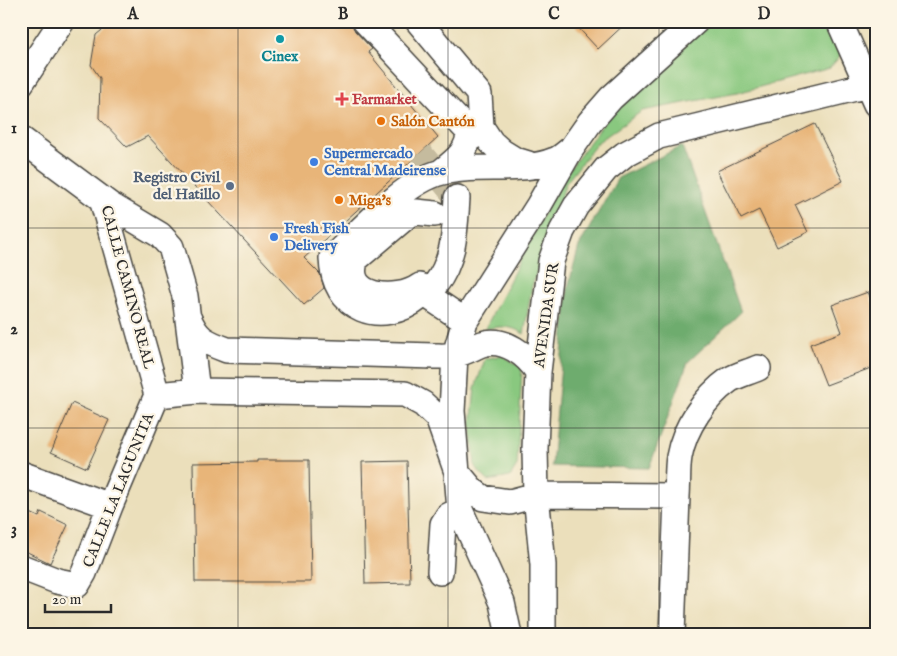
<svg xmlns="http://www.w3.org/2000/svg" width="897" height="656" viewBox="0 0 897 656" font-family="'IM FELL English',serif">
  <rect width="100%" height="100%" fill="#fcf5e5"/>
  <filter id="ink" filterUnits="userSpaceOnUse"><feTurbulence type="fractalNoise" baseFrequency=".02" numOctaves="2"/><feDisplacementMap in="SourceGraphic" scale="10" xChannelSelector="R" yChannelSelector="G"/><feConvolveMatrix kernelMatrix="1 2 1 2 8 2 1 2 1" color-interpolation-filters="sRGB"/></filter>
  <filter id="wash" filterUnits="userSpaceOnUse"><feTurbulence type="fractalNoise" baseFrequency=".0096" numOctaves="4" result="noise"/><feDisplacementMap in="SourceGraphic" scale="20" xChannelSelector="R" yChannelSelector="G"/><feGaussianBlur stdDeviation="1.12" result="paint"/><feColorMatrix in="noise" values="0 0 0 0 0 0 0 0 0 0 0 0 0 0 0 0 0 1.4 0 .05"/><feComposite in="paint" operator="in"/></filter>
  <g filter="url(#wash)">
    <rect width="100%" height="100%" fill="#ebdfbb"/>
    <!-- green -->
    <path fill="#89c87f" stroke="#5a7a55" d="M703 21H832L843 52 830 68 737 93 642 111 598 142 566 183 532 286 524 334C510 325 501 326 485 329L558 185 628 90Z
      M502 355 522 368 517 466 510 477 488 481 475 467 471 426 475 388 485 359Z"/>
    <!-- forest -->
    <path fill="#6eac6e" stroke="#4c6c4c" d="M682 146 741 312 688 362 649 468 552 466 568 287 579 246 618 178Z"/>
    <g id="blocks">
      <!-- building -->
      <path fill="#e8b579" d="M113 21H351L355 31 372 49 368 52 438 137 304 258 320 274 324 288 304 305 148 136 127 147 99 118 100 78 91 65 96 35Z
        M572 21H628L598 49Z
        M815 124 843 181 795 205 808 232 777 247 759 210 741 219 717 171Z
        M868 292 876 311V366L826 385 810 344 842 332 832 305Z
        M72 403 109 420 87 468 51 452Z
        M257 460H309L311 582H195L193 463 257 462Z
        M407 461 410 583 365 584 362 462Z
        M28 512 39 517 41 512 68 525 50 563 21 549V526Z"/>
    </g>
  </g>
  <g filter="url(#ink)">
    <use href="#blocks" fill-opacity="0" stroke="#484641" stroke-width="1"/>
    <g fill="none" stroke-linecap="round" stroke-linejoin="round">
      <!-- minor-tunnel -->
      <path stroke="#c5bb9e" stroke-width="25" stroke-dasharray="25 12" stroke-linecap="butt" d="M420 153 457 198"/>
      <!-- minor casing -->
      <g stroke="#484641" stroke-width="28">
        <path id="minor" d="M365 21 469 132C469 151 455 161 441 172
          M418 21 479 94 481 127 491 142 502 152 515 160 528 164
          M839 21 876 104
          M21 83 62 21
          M21 139 110 205 160 235 171 247 185 296 197 391
          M457 198C455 228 455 260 435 285 432 290 425 293 420 297 381 328 333 310 332 258 360 231 405 181 442 172 477 163 522 174 555 160 561 158 566 153 571 149
          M102 199 157 395
          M420 286C397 303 341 298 356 259L408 215 416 212 435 214
          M425 294 465 321
          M188 317C197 339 205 342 227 350L434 356C441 356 450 357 457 354 466 352 474 347 482 344 504 337 527 355 538 372
          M157 395 197 391 405 394 423 404 438 418 457 472 472 490 483 498 510 502 536 495 677 496 672 635
          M21 474 110 506
          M677 496C678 483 677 469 679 457 684 428 705 397 729 380 737 375 749 372 758 368
          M21 567 57 581 77 585 84 573 110 506 157 395
          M440 572 443 524 448 516 460 510
          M509 635 502 603 460 510 452 411 455 355 465 321 539 205 571 149 590 122 611 98 696 21
          M543 635V565L536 495 535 449 538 372 551 261 562 231 576 206 606 169 625 154 659 136 868 85"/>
      </g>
      <!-- minor -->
      <use href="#minor" stroke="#fff" stroke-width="25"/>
    </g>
  </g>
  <!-- grid -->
  <path fill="none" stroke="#2b2b2b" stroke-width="1" stroke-opacity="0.55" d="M238 21V635M448 21V635M659 21V635M21 228H876M21 428H876"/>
  <!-- markers -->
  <circle fill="#0f9aa8" stroke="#fcf5e5" stroke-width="2" cx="280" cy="39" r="5"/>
  <path fill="#e0444e" stroke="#fcf5e5" stroke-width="2" d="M339.5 91.5h5v5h5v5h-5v5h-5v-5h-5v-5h5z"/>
  <g fill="#e8710a" stroke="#fcf5e5" stroke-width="2">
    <circle cx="381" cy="121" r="5"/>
    <circle cx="339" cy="200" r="5"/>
  </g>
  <g fill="#3f7fe0" stroke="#fcf5e5" stroke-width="2">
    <circle cx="314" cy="162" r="5"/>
    <circle cx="274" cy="237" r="5"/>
  </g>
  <circle fill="#5c6f8a" stroke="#fcf5e5" stroke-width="2" cx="230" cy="186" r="5"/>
  <g text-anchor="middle" stroke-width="4.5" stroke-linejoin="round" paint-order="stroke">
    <!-- culture labels -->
    <g font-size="15" font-weight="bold" fill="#0d838f" stroke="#fcf5e5">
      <text x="280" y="61">Cinex</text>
    </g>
    <!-- health labels -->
    <g font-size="15" font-weight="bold" fill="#be3a42" stroke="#fcf5e5" text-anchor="start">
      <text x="352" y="104">Farmarket</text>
    </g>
    <!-- food labels -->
    <g font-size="15" font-weight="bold" fill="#c56008" stroke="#fcf5e5" text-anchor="start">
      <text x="391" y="126">Salón Cantón</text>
      <text x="349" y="205">Miga's</text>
    </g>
    <!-- shop labels -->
    <g font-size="15" font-weight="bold" fill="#366cbe" stroke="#fcf5e5" text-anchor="start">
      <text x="324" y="158">Supermercado<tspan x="324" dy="17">Central Madeirense</tspan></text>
      <text x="284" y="233">Fresh Fish<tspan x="284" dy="17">Delivery</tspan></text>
    </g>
    <!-- service labels -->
    <g font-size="15" font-weight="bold" fill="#4e5e75" stroke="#fcf5e5" text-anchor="end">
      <text x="220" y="182">Registro Civil<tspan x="220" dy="17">del Hatillo</tspan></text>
    </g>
    <!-- street labels -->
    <g font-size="15" fill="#2b2b2b" stroke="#fcf5e5">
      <text transform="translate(128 287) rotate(75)" y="5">CALLE CAMINO REAL</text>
      <text transform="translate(546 315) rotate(-82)" y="5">AVENIDA SUR</text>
      <text transform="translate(118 490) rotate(-68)" y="5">CALLE LA LAGUNITA</text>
    </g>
  </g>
  <!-- margin -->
  <rect width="897" height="656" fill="none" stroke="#fcf5e5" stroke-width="55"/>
  <!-- scale -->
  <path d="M45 604v8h66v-8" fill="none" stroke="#2b2b2b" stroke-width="2.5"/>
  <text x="52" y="604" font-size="15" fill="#2b2b2b" stroke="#fcf5e5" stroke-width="4" paint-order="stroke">20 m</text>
  <rect x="28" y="28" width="842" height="600" fill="none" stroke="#2b2b2b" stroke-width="2"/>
  <g font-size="16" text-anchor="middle" font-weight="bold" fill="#2b2b2b">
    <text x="133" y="19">A</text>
    <text x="343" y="19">B</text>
    <text x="554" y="19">C</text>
    <text x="764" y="19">D</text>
    <text x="14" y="133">1</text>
    <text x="14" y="334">2</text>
    <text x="14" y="534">3</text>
  </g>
</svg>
